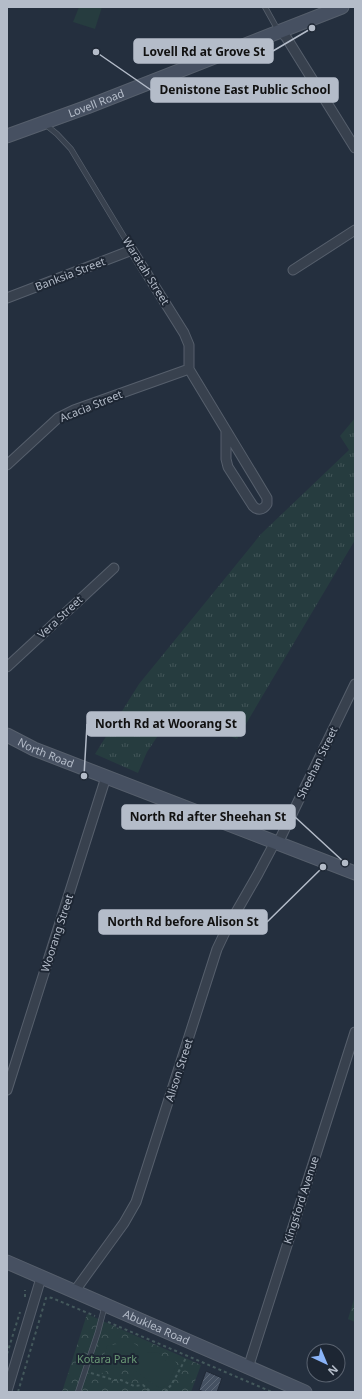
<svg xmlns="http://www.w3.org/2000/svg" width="362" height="1399" viewBox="0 0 362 1399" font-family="'Noto Sans',sans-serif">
  <defs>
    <pattern id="grass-tufts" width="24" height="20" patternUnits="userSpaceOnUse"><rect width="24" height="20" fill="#263c3f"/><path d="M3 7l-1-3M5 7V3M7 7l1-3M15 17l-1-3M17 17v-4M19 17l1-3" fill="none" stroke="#435659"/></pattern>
    <pattern id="park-crowns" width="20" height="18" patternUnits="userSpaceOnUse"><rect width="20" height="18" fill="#263c3f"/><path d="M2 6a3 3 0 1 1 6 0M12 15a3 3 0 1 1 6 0" fill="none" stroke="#435659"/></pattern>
    <pattern id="building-hatch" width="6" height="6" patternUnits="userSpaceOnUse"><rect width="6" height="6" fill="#455162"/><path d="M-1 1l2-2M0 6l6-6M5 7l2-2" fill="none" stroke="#5d6877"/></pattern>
  </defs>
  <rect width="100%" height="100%" fill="#242f3e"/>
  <!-- grass -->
  <path fill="url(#grass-tufts)" d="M355 418V540L237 739 173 713 147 752 138 773 95 754 139 684 261 534 349 450 340 436Z"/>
  <!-- park -->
  <path fill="url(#park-crowns)" d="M355 1296V1322L348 1319Z
    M87 1314 201 1365 191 1392H62Z"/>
  <!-- garden -->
  <path fill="#263c3f" d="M79 7H102L95 29 73 22Z
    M117 1344H135L147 1352 159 1353 166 1361H175L177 1364 167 1385 161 1388C149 1383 140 1373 129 1366L113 1368 98 1375 107 1346Z"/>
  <!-- building -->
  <path fill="url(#building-hatch)" stroke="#1f2835" d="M206 1371 222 1378 217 1392H204L199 1390Z"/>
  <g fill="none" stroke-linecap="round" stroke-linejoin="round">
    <!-- lane casing -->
    <g stroke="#565f6c" stroke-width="6">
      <path id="lane" d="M265 7 275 25 279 30
        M46 125 57 134 71 149 132 250
        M78 1392 98 1332 105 1305"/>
    </g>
    <!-- street casing -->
    <g stroke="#565f6c" stroke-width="11">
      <path id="street" d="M280 31 286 37 355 148
        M293 270 355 230
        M7 298 132 250 184 333 189 345V369L267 498V504C263 510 258 511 253 506L228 467 226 459V431
        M7 465 58 418 74 410 189 369
        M7 667 114 568
        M278 843 355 684
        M7 1090 106 777
        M74 1292 124 1223 136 1202 217 949 227 928 258 874 275 842
        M248 1368 355 1032
        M7 1391 41 1278"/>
    </g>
    <!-- secondary casing -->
    <g stroke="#565f6c" stroke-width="15">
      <g id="secondary">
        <path id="s1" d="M7 136 87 107 342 7"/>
        <path id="s2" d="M7 735 34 749 355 873"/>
        <path id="s3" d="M7 1262 305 1392"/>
      </g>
    </g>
    <!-- path -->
    <path stroke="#44595c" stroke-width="2" stroke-dasharray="3 3" stroke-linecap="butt" d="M25 1297V1290
      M108 1322 272 1392
      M7 1354 20 1312
      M91 1373 114 1380H121L134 1386 143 1385 151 1392
      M18 1392 46 1298 48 1297 52 1298 95 1316
      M165 1392 172 1384 187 1356"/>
    <!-- lane -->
    <use href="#lane" stroke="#38414e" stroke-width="4.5"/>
    <!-- street -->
    <use href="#street" stroke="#38414e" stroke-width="9"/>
    <!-- secondary -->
    <use href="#secondary" stroke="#465061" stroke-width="13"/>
  </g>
  <g text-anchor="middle" stroke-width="4" stroke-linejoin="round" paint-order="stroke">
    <!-- street labels -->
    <g font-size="11" fill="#b4bcc9" stroke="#1d2633">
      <text dy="4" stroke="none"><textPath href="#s1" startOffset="95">Lovell Road</textPath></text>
      <text transform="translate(146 271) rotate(58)" y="4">Waratah Street</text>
      <text transform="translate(70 274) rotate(-21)" y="4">Banksia Street</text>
      <text transform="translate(91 406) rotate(-22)" y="4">Acacia Street</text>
      <text transform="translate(60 617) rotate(-43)" y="4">Vera Street</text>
      <text dy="4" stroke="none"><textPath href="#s2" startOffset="43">North Road</textPath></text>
      <text transform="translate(317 763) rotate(-64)" y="4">Sheehan Street</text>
      <text transform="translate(57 933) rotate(-72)" y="4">Woorang Street</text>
      <text transform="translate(179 1070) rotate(-72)" y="4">Alison Street</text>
      <text transform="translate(301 1200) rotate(-72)" y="4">Kingsford Avenue</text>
      <text dy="4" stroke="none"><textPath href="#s3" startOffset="163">Abuklea Road</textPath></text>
    </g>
    <!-- park labels -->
    <g font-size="11" fill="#6b9a76" stroke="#1d2633">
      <text x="107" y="1363">Kotara Park</text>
    </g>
  </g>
  <!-- callouts -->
  <path fill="none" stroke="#b4bcc9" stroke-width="1.5" d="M312 28L273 51M96 52L151 90M84 776L87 724M345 863L295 817M323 867L267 922"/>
  <g fill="#b4bcc9" stroke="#1d2633" stroke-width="1.5">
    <circle cx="312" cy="28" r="4"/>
    <circle cx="96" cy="52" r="4"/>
    <circle cx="84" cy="776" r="4"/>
    <circle cx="345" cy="863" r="4"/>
    <circle cx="323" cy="867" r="4"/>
  </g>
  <g fill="#b4bcc9" stroke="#b4bcc9" stroke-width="1.5">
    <rect x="134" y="39" width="139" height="24" rx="4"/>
    <rect x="151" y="78" width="187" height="24" rx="4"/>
    <rect x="87" y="712" width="158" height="24" rx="4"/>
    <rect x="122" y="805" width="173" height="24" rx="4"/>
    <rect x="99" y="910" width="168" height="24" rx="4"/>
  </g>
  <g font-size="12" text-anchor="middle" font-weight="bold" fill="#111">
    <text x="204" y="56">Lovell Rd at Grove St</text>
    <text x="245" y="94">Denistone East Public School</text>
    <text x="166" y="728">North Rd at Woorang St</text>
    <text x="208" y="821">North Rd after Sheehan St</text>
    <text x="183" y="926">North Rd before Alison St</text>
  </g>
  <!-- border -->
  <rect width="362" height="1399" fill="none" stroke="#b4bcc9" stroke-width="16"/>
  <!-- north arrow -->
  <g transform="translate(326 1363) rotate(136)"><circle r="19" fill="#1d2633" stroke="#59626f"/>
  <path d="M0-3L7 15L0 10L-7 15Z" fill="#8ab4f8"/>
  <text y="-6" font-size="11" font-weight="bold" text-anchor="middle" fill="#b4bcc9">N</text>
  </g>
</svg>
